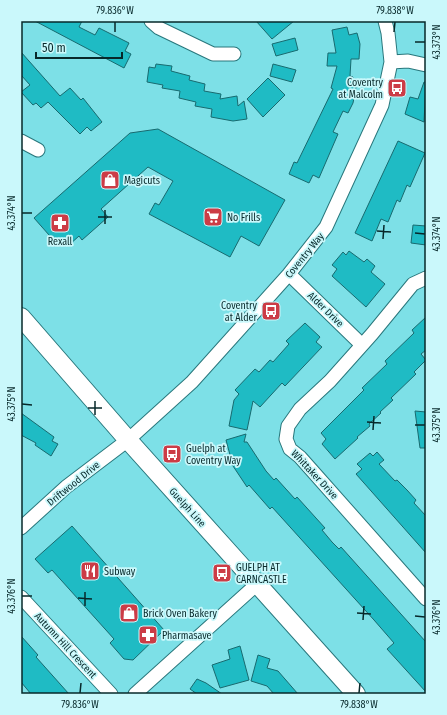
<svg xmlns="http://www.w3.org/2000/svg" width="447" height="715" viewBox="0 0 447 715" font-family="'Fira Sans Condensed',sans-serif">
  <rect width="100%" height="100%" fill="#7de0e7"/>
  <!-- building -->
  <path fill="#1fbbc4" stroke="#186a6f" d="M35 21H82L79 27 95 35 99 28 129 43 125 51 131 54 124 68Z
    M256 21H294L272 39Z
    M347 27 349 35 357 33 360 44 359 59H351L350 76 353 77 350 85 356 87 353 103 348 113 343 111 333 132 338 134 319 178 313 175 309 183 289 174 294 162 297 163 333 89 331 88 337 66H327L328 53H336L332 30Z
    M295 38 298 50 276 56 272 44Z
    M21 52 60 96 70 88 81 100 83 98 102 122 91 131 87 127 80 134 48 102 41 108 36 103 33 105 21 92 30 85 21 75Z
    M156 64 172 66 171 71 190 76 189 80 205 84 204 91 221 94 220 99 237 96 238 106 244 101 247 119 233 121 211 117 212 109 195 106 196 102 179 98 180 91 162 88 163 85 147 82 149 67 155 68Z
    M273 64 296 70 292 82 270 76Z
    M268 78 285 95 263 117 247 99Z
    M424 82H426L424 122 405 114 410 97 418 99Z
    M158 129 285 200 259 246 241 236 230 257 149 214 155 203 159 205 173 181 148 167 101 209 108 217 82 240 79 236 69 245 57 244 34 218 130 133Z
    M398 141 425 153 410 187 407 185 400 202 397 200 388 222 381 219 372 241 355 233Z
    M413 225 426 226V245L411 243Z
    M349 251 364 262 367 259 375 266 371 272 385 284 366 307 332 276 337 269 332 265 343 252 346 255Z
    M426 317V350L421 354 426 360 414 372 416 374 391 398 393 400 380 412 381 413 369 424 370 426 357 437 358 438 335 459 322 444 326 439 321 433 364 390 362 388 387 364 385 361 414 333 412 330Z
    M305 323 320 337 316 342 322 347 285 386 282 383 260 407 253 401 247 430 229 426 234 400 239 394 235 390 255 369 259 372 270 360 273 362 289 344 286 341Z
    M415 411 426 412V448H420Z
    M21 413 54 437 52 441 58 444 51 456 35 445 36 443 21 435Z
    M246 434 244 442H247L266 471 274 480 276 478 295 499 297 497 325 528 322 530 332 542 339 549 341 547 426 642V692L387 649 394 643 374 620 272 507 270 509 249 485 247 487 233 466 226 440Z
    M377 452 384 460 379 464 395 481 397 480 407 490 416 500 414 503 426 516V553L356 474 362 469 357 464 370 453 373 456Z
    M72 526 164 630 133 660 124 659 110 643 114 639 52 570 48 573 35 559Z
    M21 636 38 655 36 657 69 694H31L21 682Z
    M240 646 249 680 220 688 212 665 230 659 228 650Z
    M258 655 270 659 267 668 278 671 298 694H274L267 686 251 681Z
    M197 679 206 683 222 694H197L190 689Z"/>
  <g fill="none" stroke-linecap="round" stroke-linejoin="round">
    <!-- street casing -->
    <g stroke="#29777c" stroke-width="15">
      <path id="street" d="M151 21 159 28 213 54H234
        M391 62 408 61 426 65
        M21 141 38 150
        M289 274 362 345
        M426 278 413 284 372 334 330 381 300 409 288 426 286 439 290 449 300 457 426 599
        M21 528 66 487 128 440 192 382 289 274 326 227 382 105 391 62 388 33 385 21
        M21 597 111 694
        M135 694 257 584"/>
    </g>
    <!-- secondary casing -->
    <g stroke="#29777c" stroke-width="20">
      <path id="secondary" d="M21 317 128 440 356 694"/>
    </g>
    <!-- street -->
    <use href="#street" stroke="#fff" stroke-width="13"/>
    <!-- secondary -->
    <use href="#secondary" stroke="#fff" stroke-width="18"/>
  </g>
  <!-- ticks -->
  <path fill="none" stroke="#07282a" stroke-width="1.5" d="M115 32V22M394 32 395 22M415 42H425M22 213H32M98 217H112M105 224V210M377 231 391 232M415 233 425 234M383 239 384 225M22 404 32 405M88 408H102M95 415V401M367 422 381 423M415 425H425M373 430 374 416M22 596H32M78 598 92 599M85 606V592M357 613 371 614M415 616 425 617M363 620 364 606M80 693 81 683M359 693 360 683"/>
  <!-- icons -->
  <defs>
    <g id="bus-square" transform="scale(1)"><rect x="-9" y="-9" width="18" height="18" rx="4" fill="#cc3c46" stroke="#caf8fb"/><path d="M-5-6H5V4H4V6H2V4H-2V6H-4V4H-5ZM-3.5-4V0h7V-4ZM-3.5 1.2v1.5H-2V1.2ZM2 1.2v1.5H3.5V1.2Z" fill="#fff"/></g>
    <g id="shop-square" transform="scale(1)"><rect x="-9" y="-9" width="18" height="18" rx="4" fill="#cc3c46" stroke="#caf8fb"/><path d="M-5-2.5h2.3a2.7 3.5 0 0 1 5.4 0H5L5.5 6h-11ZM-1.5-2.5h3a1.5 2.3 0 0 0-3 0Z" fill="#fff"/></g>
    <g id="supermarket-square" transform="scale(1)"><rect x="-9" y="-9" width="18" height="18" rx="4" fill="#cc3c46" stroke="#caf8fb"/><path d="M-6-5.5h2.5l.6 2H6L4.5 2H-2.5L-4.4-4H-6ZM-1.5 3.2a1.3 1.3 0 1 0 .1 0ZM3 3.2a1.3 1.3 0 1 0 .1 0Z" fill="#fff"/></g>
    <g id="pharmacy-square" transform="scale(1)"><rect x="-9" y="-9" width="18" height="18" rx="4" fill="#cc3c46" stroke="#caf8fb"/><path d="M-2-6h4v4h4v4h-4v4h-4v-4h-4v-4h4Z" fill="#fff"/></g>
    <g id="restaurant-square" transform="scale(1)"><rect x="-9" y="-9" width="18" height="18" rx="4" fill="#cc3c46" stroke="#caf8fb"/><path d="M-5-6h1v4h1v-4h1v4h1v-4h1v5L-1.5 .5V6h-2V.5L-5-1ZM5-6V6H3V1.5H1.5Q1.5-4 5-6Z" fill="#fff"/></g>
  </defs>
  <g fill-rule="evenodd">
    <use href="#bus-square" x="397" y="88"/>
    <use href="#shop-square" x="110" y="180"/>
    <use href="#supermarket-square" x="213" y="217"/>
    <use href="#pharmacy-square" x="60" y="223"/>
    <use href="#bus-square" x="271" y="311"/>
    <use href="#bus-square" x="172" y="454"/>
    <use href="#restaurant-square" x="90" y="571"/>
    <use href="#bus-square" x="222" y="573"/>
    <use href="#shop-square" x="129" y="613"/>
    <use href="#pharmacy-square" x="148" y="635"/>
  </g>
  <g text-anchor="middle" stroke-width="3.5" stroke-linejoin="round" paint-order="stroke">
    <!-- poi labels -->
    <g font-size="10" fill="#07282a" stroke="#caf8fb" text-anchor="start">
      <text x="383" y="86" text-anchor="end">Coventry<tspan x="383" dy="12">at Malcolm</tspan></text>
      <text x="124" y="184">Magicuts</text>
      <text x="227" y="221">No Frills</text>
      <text x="60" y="245" text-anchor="middle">Rexall</text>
      <text x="257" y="309" text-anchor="end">Coventry<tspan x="257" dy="12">at Alder</tspan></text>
      <text x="186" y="452">Guelph at<tspan x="186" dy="12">Coventry Way</tspan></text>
      <text x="236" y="571">GUELPH AT<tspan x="236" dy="12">CARNCASTLE</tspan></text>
      <text x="104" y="575">Subway</text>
      <text x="143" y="617">Brick Oven Bakery</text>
      <text x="162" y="639">Pharmasave</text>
    </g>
    <!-- street labels -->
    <g font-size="10" fill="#07282a" stroke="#caf8fb">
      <text transform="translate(304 255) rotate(-51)" y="4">Coventry Way</text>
      <text transform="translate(326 309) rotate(44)" y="4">Alder Drive</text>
      <text transform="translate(315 474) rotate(47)" y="4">Whittaker Drive</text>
      <text transform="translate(73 483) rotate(-39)" y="4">Driftwood Drive</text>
      <text transform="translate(188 507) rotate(48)" y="4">Guelph Line</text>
      <text transform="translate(66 645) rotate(47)" y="4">Autumn Hill Crescent</text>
    </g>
  </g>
  <!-- border -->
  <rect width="447" height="715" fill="none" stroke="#caf8fb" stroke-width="44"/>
  <!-- scale -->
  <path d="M36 52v6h86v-6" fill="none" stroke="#07282a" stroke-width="2"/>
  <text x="42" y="52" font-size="12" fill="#07282a" stroke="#caf8fb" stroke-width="3" paint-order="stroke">50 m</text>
  <rect x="22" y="22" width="403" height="671" fill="none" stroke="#07282a" stroke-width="1.5"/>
  <g font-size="10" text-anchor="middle" fill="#07282a">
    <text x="115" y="14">79.836°W</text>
    <text x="395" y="14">79.838°W</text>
    <text transform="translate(436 42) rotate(-90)" y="4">43.373°N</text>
    <text transform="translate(11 213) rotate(-90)" y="4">43.374°N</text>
    <text transform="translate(436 234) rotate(-90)" y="4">43.374°N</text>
    <text transform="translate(11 404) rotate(-90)" y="4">43.375°N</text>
    <text transform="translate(436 425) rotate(-90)" y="4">43.375°N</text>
    <text transform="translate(11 596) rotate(-90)" y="4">43.376°N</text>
    <text transform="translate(436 617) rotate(-90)" y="4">43.376°N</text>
    <text x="80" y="708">79.836°W</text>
    <text x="359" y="708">79.838°W</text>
  </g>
</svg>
